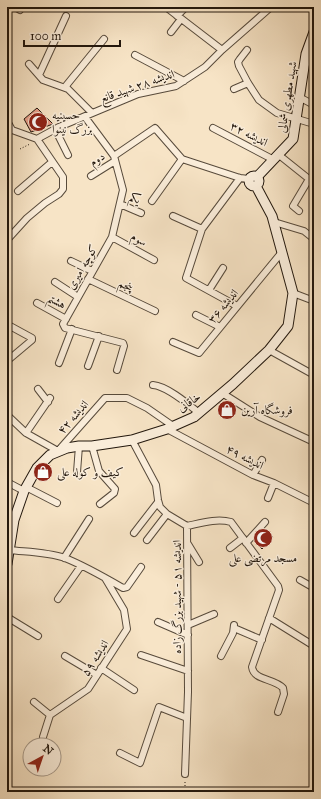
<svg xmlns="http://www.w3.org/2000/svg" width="321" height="799" viewBox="0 0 321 799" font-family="'IM FELL Great Primer',Amiri,serif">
  <rect width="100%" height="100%" fill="#f7e4c6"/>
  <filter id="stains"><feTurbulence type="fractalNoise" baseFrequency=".005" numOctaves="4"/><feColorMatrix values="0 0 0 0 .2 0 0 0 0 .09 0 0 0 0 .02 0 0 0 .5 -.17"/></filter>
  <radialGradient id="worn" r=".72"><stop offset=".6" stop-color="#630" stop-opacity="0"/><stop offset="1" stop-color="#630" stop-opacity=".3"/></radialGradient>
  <!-- building -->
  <path fill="#e79f8a" stroke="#22170d" d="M37 108 53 124 31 132 24 119Z
    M264 529 273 537 262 549 254 541Z"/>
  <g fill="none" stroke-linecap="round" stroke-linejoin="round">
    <!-- street casing -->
    <g stroke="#574a3b" stroke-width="8">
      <path id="street" d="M15 7 20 10 22 7
        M166 7 222 50
        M177 16 186 7
        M171 32 181 19
        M247 50 240 59 238 62 239 66 248 83 259 100 277 113 314 124
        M135 55 184 81
        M305 61 314 64
        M29 64 43 80 68 89 92 113
        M39 75 66 16
        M65 87 104 39
        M234 89 248 83
        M299 97 314 105
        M85 117 114 156 155 128 182 159 240 178 249 179
        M7 121 12 130
        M213 128 274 160
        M55 129 68 155
        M7 131 12 130 37 139
        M37 139 59 127 138 94 176 86 205 67 222 50 271 7
        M279 155 309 179H314
        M114 156 123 190 112 237 63 324 65 328 123 343 124 346 117 370
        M91 176 115 161
        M18 191 52 162
        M152 201 182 159
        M120 204 141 213
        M299 211 293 206 309 179
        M173 216 202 229
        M274 222 304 231 314 239
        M112 237 154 260
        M7 240 27 218 45 203 59 194 63 189V177L37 139
        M71 261 92 271
        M88 279 155 311
        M55 282 78 297
        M209 290 223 268
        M293 293 314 301
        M37 303 66 319
        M237 306 186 278 202 229 240 178
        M196 315 220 327
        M173 342 199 353 282 252
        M269 350 314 375
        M7 361 32 340V338L10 326
        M59 363 72 329
        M88 366 99 336
        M153 385C167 386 188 404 199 413
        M38 389 48 402
        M222 393 260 417 314 442
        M7 415 26 433 58 451 105 398H127L147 408 173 426
        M167 429 253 475 274 483 314 503
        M26 433 50 398
        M132 440 156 485 158 500 160 507 167 514 187 526 188 692 185 774
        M92 446 99 471 115 489 114 493 100 504
        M77 472 79 446
        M253 475 262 460
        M7 482 24 491
        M26 487 57 503
        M268 498 274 483
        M187 526C201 523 217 518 231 522L278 586 279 590 252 667C254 681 274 678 283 688L284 694 278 712
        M134 533 158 502
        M147 540 167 514
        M246 543 265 522
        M188 544 199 562
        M230 548 243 538
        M9 550C27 552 47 552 65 558 85 566 104 577 123 588L127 587 141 567
        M64 558 89 519
        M300 580 314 588
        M58 599 81 566
        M7 617 38 636
        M269 618 314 646
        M158 622 188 635
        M188 625 214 614
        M234 628 262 640
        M141 655 188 671
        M65 656 97 675
        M221 656 233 633 234 625
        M101 668 134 690
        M34 702 50 715
        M43 737 50 715 88 689 127 629 124 610 105 578
        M120 753 140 763 159 707 187 718"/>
    </g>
    <!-- secondary casing -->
    <g stroke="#22170d" stroke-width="11">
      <path id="secondary" d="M249 181a5 5 0 1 1 10 0a5 5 0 1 1-10 0Z
        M257 177 293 139 306 54 314 32
        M7 564 14 520 24 491 37 468 50 455 67 448 79 446H92L132 440 167 429 194 417 233 384 269 350 288 326 293 293 272 216 256 186"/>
    </g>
    <!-- path -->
    <path stroke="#22170d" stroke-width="1" stroke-dasharray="1 2" stroke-linecap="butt" d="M20 149 30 144
      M185 792V781"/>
    <!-- street -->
    <use href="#street" stroke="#faedda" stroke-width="6"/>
    <!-- secondary -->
    <use href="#secondary" stroke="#faedda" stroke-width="9"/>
  </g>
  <!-- icons -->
  <defs>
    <g id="mosque-disc" transform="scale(1)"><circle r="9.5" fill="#8f2418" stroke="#faedda"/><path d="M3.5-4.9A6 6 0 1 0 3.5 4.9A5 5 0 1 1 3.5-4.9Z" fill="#fff"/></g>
    <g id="shop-disc" transform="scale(1)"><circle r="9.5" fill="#8f2418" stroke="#faedda"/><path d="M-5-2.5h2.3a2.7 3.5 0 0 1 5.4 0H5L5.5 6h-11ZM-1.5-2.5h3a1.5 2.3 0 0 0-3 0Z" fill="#fff"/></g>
  </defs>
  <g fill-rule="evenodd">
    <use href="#mosque-disc" x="38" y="122"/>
    <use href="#shop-disc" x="227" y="410"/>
    <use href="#shop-disc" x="43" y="472"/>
    <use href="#mosque-disc" x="263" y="538"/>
  </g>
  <g text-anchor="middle" stroke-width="3" stroke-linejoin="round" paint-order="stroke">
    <!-- street labels -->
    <g font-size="12" fill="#22170d" stroke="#faedda">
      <text transform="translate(137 86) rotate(-19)" y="4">اندیشه ۲۸ شهید قانع</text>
      <text transform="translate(287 97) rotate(-81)" y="4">شهید مطهری شمالی</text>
      <text transform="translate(249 134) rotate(27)" y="4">اندیشه ۳۲</text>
      <text transform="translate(97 159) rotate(-32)" y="4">دوم</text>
      <text transform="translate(135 198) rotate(24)" y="4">یکم</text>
      <text transform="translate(139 239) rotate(29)" y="4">سوم</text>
      <text transform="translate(82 267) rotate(-60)" y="4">کوچه امیری</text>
      <text transform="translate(126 285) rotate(26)" y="4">پنجم</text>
      <text transform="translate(57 301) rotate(29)" y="4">هشتم</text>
      <text transform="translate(223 306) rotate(-50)" y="4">اندیشه ۳۶</text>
      <text transform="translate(189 402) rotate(-34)" y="4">خاقانی</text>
      <text transform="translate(73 417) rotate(-49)" y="4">اندیشه ۴۲</text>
      <text transform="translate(245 457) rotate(27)" y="4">اندیشه ۴۹</text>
      <text transform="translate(177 597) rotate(-90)" y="4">اندیشه ۵۱ - شهید بزرگ زاده</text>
      <text transform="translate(95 658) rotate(-57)" y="4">اندیشه ۵۹</text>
    </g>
    <!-- poi labels -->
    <g font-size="12" fill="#22170d" stroke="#faedda" text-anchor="start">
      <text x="52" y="119">حسینیه<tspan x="52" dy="14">بزرگ نینوا</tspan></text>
      <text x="241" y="414">فروشگاه آرین</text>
      <text x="57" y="476">کیف و کوله علی</text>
      <text x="263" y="562" text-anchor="middle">مسجد مرتضی علی</text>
    </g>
  </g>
  <!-- margin -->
  <rect width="321" height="799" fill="none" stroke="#f7e4c6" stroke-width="24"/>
  <rect x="8" y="8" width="305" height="783" fill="none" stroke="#22170d" stroke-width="2"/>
  <rect x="12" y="12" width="297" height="775" fill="none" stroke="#22170d"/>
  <!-- north arrow -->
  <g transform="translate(42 757) rotate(40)"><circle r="19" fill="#faedda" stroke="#a49788"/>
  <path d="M0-3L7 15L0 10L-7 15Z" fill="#8f2418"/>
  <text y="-6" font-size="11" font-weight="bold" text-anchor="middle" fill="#22170d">N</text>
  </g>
  <!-- scale -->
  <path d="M24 40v6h96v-6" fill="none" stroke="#22170d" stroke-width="2"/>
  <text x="30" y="40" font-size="12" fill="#22170d" stroke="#faedda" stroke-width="3" paint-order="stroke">100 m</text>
  <rect width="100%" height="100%" filter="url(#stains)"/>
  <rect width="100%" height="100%" fill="url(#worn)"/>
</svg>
